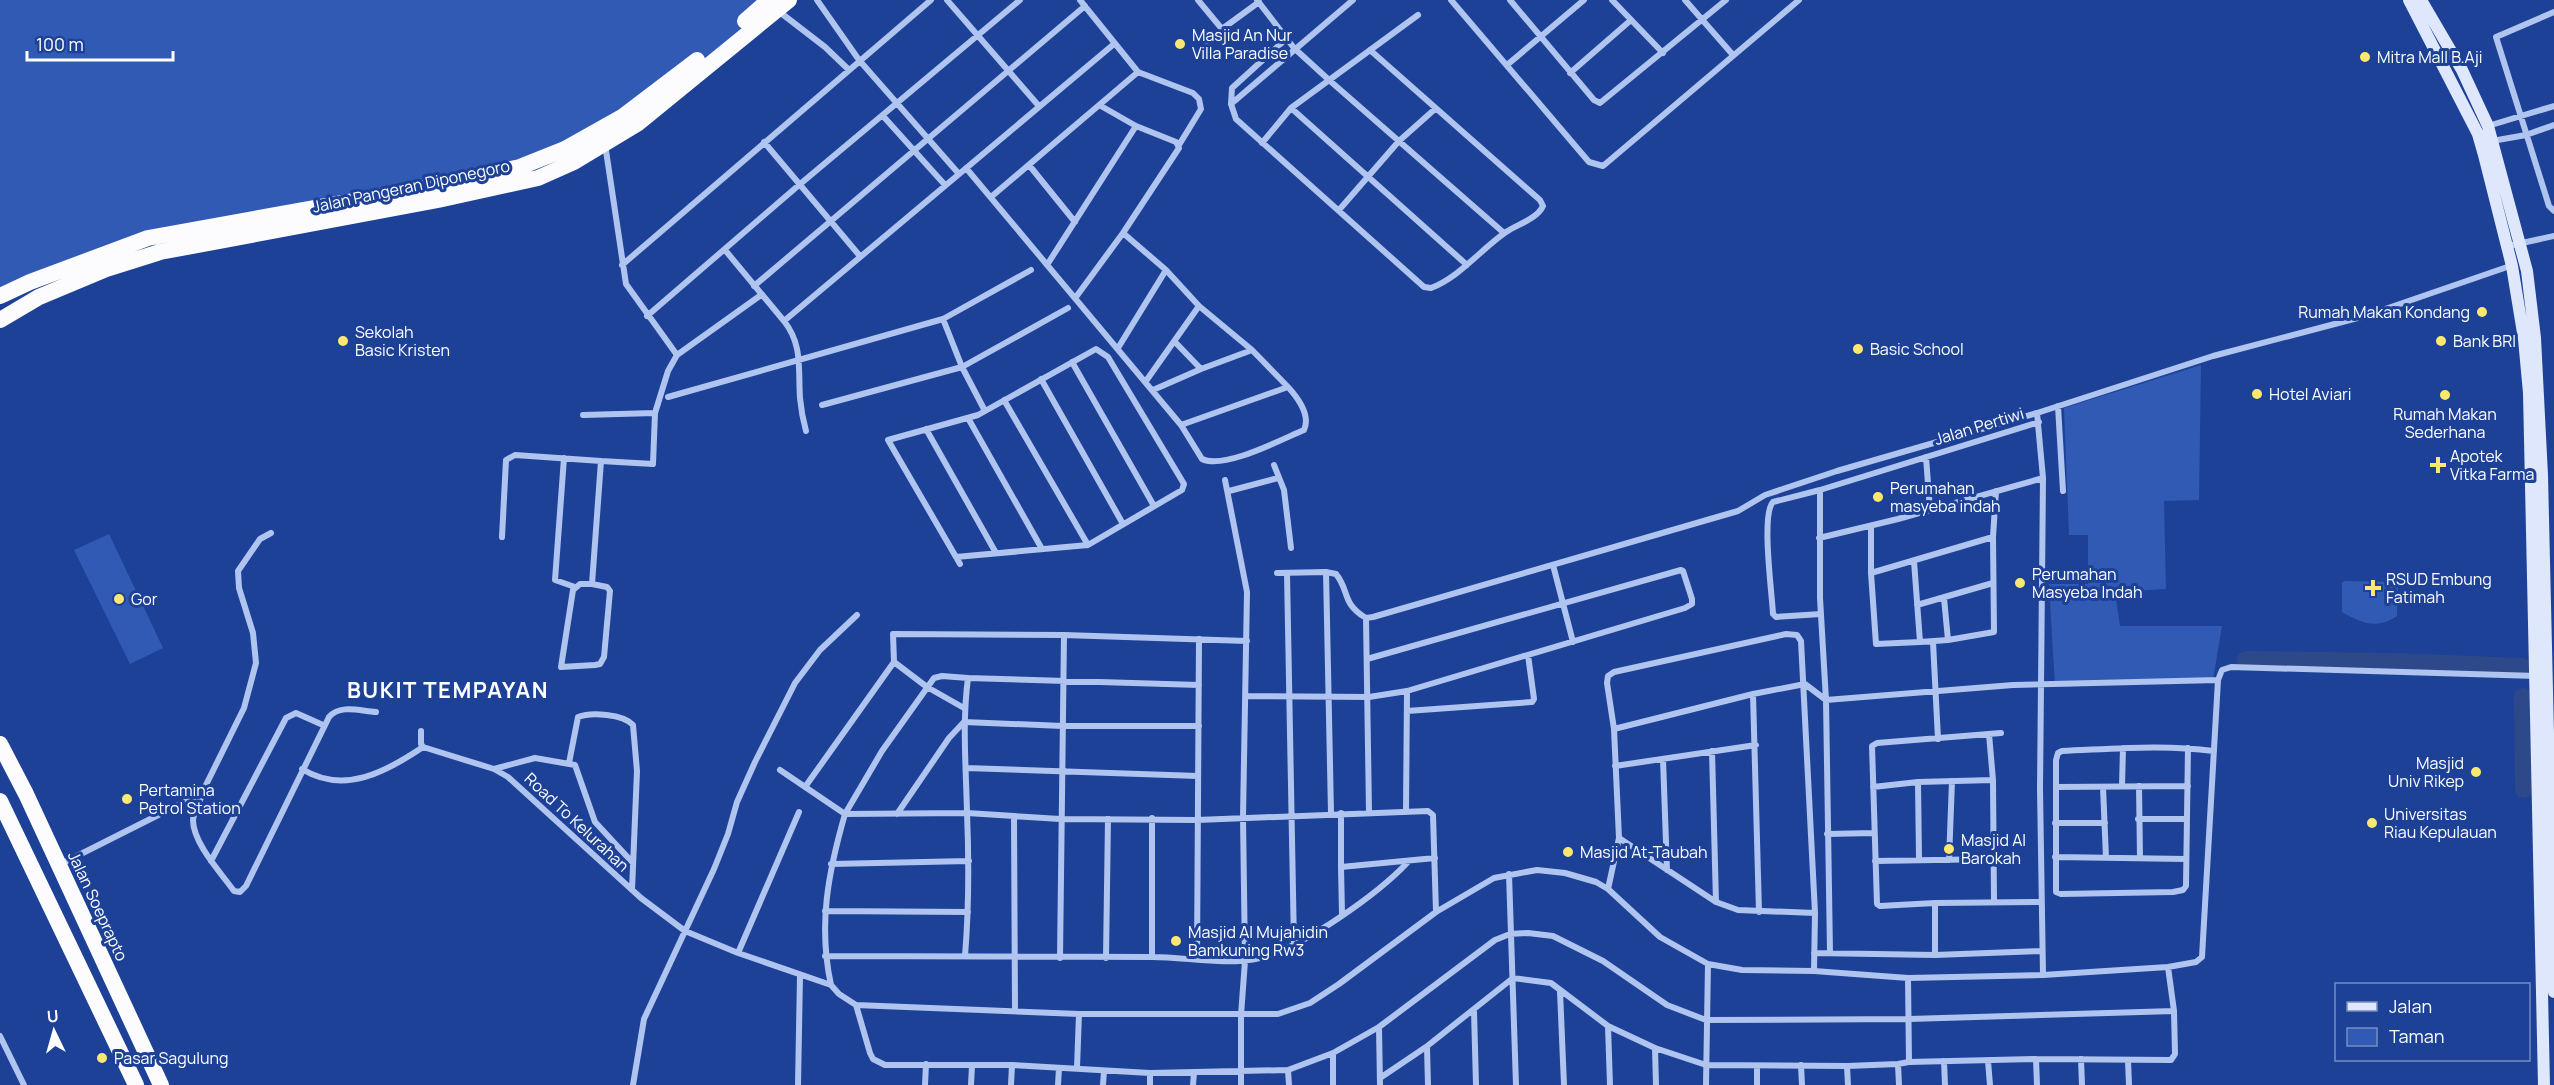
<svg xmlns="http://www.w3.org/2000/svg" width="2554" height="1085" viewBox="0 0 2554 1085" font-family="Manrope,sans-serif">
  <rect width="100%" height="100%" fill="#1c4197"/>
  <!-- green -->
  <path fill="#305ab4" d="M0 0H775L671 88 565 154 164 239 0 298Z
    M2201 365 2199 500 2164 501 2166 589 2115 592 2120 626H2222L2213 680 2055 687 2049 584H2088V535H2069L2064 408Z
    M109 534 163 648 130 664 74 550Z
    M2344 581 2395 582 2398 584 2397 616C2376 630 2362 623 2342 612V583Z"/>
  <g fill="none" stroke-linecap="round" stroke-linejoin="round">
    <!-- river -->
    <path stroke="#2e498a" stroke-width="18" d="M2246 660 2393 662 2522 667
      M2523 697 2524 789"/>
    <!-- minor -->
    <path stroke="#b0c4f0" stroke-width="6" d="M817 0 859 60 959 174
      M947 0 1038 105
      M1080 0 1138 72 1193 93 1199 99 1201 109 1179 145
      M1198 0 1222 29
      M1257 0 1294 48 1329 80 1504 233
      M1451 0 1589 162 1603 166 1799 0
      M1510 0 1594 100 1600 103 1726 0
      M1612 0 1663 53
      M1685 0 1733 55
      M777 10 825 47 848 69
      M2554 12 2496 37 2549 206 2554 211
      M1287 38 1232 88 1231 104 1236 119 1424 287 1431 288C1460 277 1481 249 1506 232 1518 224 1537 219 1543 206L1540 200 1370 50
      M1199 54 1222 29 1259 2
      M1507 65 1584 0
      M1570 73 1631 20
      M1231 104 1353 0
      M1291 108 1467 265
      M883 116 945 185
      M2488 126 2554 106
      M2492 141 2526 135 2554 125
      M764 142 859 255
      M1262 143 1291 108 1418 15
      M605 144 626 284 677 355
      M1029 165 1075 222
      M966 168 1181 425 1202 459C1224 470 1282 439 1304 430 1311 415 1298 398 1288 387
      M991 197 1138 72
      M1339 210 1399 141 1435 109
      M1123 233 1166 270 1199 306 1252 350
      M2508 246 2554 236
      M725 250 784 321 1114 44
      M622 265 931 0
      M1047 265 1136 126
      M754 286 1085 6
      M1076 297 1123 233 1179 148 1176 142 1136 126 1101 106
      M647 316 799 185 1020 0
      M784 321C803 345 798 369 800 398 801 409 803 420 806 431
      M1175 342 1201 369 1252 350 1288 387 1181 425
      M1118 348 1166 270
      M1072 362 1154 506
      M1041 379 1123 524
      M1146 381 1199 306
      M1153 390 1201 369
      M668 397 943 319
      M1004 400 1088 545
      M822 405 962 367 943 319 1031 270
      M2058 406 2063 491
      M985 411 962 367 1068 308
      M2037 413 2043 478 2040 789 2043 975
      M583 415 655 413
      M968 418 1042 549
      M926 429 996 553
      M1926 457 1930 510
      M564 458 555 580 575 587
      M1274 465 1284 490 1291 548
      M1225 480 1247 592 1243 817 1245 961 1241 1015V1085
      M1820 490V598L1826 700 1830 952
      M1229 491 1278 478
      M1871 526V573L1876 644 1920 642 1914 561
      M502 537 506 460 515 455 601 461
      M1993 537 1996 491
      M1819 538 1898 519 2043 478
      M956 557 1088 545 1182 490 1184 484 1108 357 1096 349 978 415 888 440 956 557 960 564
      M1553 565 1573 642
      M1326 572 1331 813
      M1277 573 1326 572 1336 574C1350 591 1341 603 1366 618L1373 617 1738 511 1765 495 1837 471 2037 413 2213 356 2365 316 2513 265
      M1287 573 1294 945
      M1871 573 1993 537 1994 632 1948 640 1944 598
      M592 584 607 587 610 591 604 657 600 664 595 665 561 667 573 590 580 584H592L601 461 653 464 655 413 668 371 677 355 761 295
      M1917 605 1993 583
      M1821 614 1776 617 1773 614C1772 593 1761 514 1773 502L1820 490 2039 422
      M1366 618 1369 812
      M1920 642 1948 640
      M1933 642 1938 739
      M1753 694 1759 912
      M1247 696 1369 697 1407 691 1685 608 1692 604V599L1683 571 1681 570 1367 659
      M964 708 927 687 894 662 893 634 1064 635 1247 641
      M1407 711 1532 702 1534 699 1528 655
      M964 722 1063 726H1199
      M1614 729 1753 694 1805 684 1826 700 2013 685 2218 680
      M421 731V744L423 747 494 769 508 777 641 898 685 931 738 953 831 985 839 994 856 1005 1079 1014H1278L1310 1003 1339 984 1436 912 1494 878 1537 870 1565 873 1596 882 1608 889 1660 937 1708 964 1742 970 1814 971 1908 978 2043 975 2168 967 2196 962 2202 957 2218 680 2222 670 2231 667 2537 676
      M2001 733 1877 743 1872 746 1877 904 1880 906 1935 903 2041 902
      M1989 734 1993 780 1994 902
      M2188 748 2186 886 2183 890 2173 892 2061 894 2056 892V760L2058 753 2062 751C2112 749 2164 744 2213 751
      M1712 751 1716 902
      M1663 759 1667 870
      M569 763 578 717C591 712 623 714 633 725L637 771 632 890
      M1615 766 1756 745
      M966 768 1198 776
      M302 769C344 795 386 772 423 747
      M494 769 535 758 575 765 595 822 633 863
      M780 770 845 814 882 751 934 678 942 676 968 678
      M1918 782 1919 859
      M2122 786 2123 748
      M2139 786 2140 858
      M805 787 894 662
      M1873 787 1918 782 1993 780
      M2056 787 2188 786
      M2103 787 2106 858
      M202 793C201 802 194 810 193 820 193 843 221 873 234 891L240 892 246 886 329 717C340 704 360 711 376 712
      M1406 811 1407 691
      M1341 813V867L1435 858
      M897 814 949 738 964 722
      M1014 817 1015 1011
      M1152 818V957
      M2138 819H2187
      M2055 823H2105
      M1827 834 1874 833
      M1619 838 1716 902 1738 910 1815 913
      M2055 857 2186 859
      M1949 860 1952 781
      M211 861 286 718 296 713 323 725
      M1875 861 1994 859
      M831 864 969 861
      M59 865 202 793 244 708 256 663 253 633 239 588 238 571 260 539 271 533
      M1341 867 1342 914
      M1509 874 1516 1085
      M1608 889 1619 838 1614 729 1607 683 1608 676 1614 672 1786 634 1797 635 1801 641 1815 913 1814 971
      M825 911 968 912
      M738 953 799 812
      M1814 953 1935 955 2041 951
      M1935 955V903
      M825 956C934 956 1043 957 1152 957 1187 957 1226 966 1260 958 1302 948 1378 894 1408 862
      M965 956C969 908 969 861 967 812 966 767 962 723 968 678L1199 685
      M1060 958 1064 635
      M1106 958 1108 819
      M1197 959 1199 639
      M1513 978 1551 983 1608 1026 1655 1048 1706 1065 1847 1066 1898 1064 1909 1062 2036 1059 2171 1060 2175 1054 2174 1011 2168 967
      M1908 978 1909 1062
      M831 985C818 925 828 873 845 814L967 813 1060 819 1197 820 1428 811 1433 815 1436 912
      M1560 991 1564 1085
      M856 1005 870 1053 873 1059 885 1065H1012L1150 1073 1288 1070 1333 1053 1379 1027 1495 940 1510 934 1528 933 1553 936 1603 961 1667 1005 1706 1020 1909 1019 2174 1011
      M1474 1011 1476 1085
      M1608 1026 1610 1085
      M1379 1027 1380 1085
      M0 1036 24 1085
      M1427 1047 1428 1085
      M1655 1048 1656 1085
      M1333 1053V1085
      M2036 1059 2037 1085
      M2081 1059 2082 1085
      M2128 1060 2129 1085
      M1944 1061 1945 1085
      M1988 1061 1990 1085
      M1898 1064 1899 1085
      M1801 1065 1802 1085
      M1847 1066 1848 1085
      M1757 1067V1085
      M1077 1068 1079 1014
      M1288 1070 1289 1085
      M1380 1078 1426 1047 1513 978
      M633 1085 644 1019 714 869 728 834 737 802 755 762 795 683 820 650 857 615
      M798 1085 800 976
      M925 1085 926 1064
      M971 1085 972 1066
      M1011 1085 1012 1065
      M1058 1085 1059 1068
      M1103 1085 1104 1071
      M1150 1085V1073
      M1193 1085 1194 1073
      M1706 1085 1708 964"/>
    <!-- secondary -->
    <path stroke="#dee7fb" stroke-width="12" d="M2409 0 2478 134 2484 155 2512 266 2524 339 2529 393 2544 1085
      M2421 0 2462 70 2488 126 2527 271 2535 338 2542 475 2554 992"/>
    <!-- trunk -->
    <path stroke="#fcfcff" stroke-width="16" d="M745 21 769 0
      M0 296 30 282 148 238 442 185 520 167 565 149 622 117 697 60
      M0 320 39 297 106 269 160 252 438 200 538 178 574 162 637 124 789 0
      M0 744 26 794 161 1085
      M0 801 136 1085"/>
  </g>
  <!-- markers -->
  <g fill="#ffe86f" stroke="#1c4197" stroke-width="2">
    <circle cx="1180" cy="44" r="6"/>
    <circle cx="2365" cy="57" r="6"/>
    <circle cx="2482" cy="312" r="6"/>
    <circle cx="343" cy="341" r="6"/>
    <circle cx="2441" cy="341" r="6"/>
    <circle cx="1858" cy="349" r="6"/>
    <circle cx="2257" cy="394" r="6"/>
    <circle cx="2445" cy="395" r="6"/>
    <path d="M2435 456h6v6h6v6h-6v6h-6v-6h-6v-6h6z"/>
    <circle cx="1878" cy="497" r="6"/>
    <circle cx="2020" cy="583" r="6"/>
    <path d="M2370 579h6v6h6v6h-6v6h-6v-6h-6v-6h6z"/>
    <circle cx="119" cy="599" r="6"/>
    <circle cx="2476" cy="772" r="6"/>
    <circle cx="127" cy="799" r="6"/>
    <circle cx="2372" cy="823" r="6"/>
    <circle cx="1949" cy="849" r="6"/>
    <circle cx="1568" cy="852" r="6"/>
    <circle cx="1176" cy="941" r="6"/>
    <circle cx="102" cy="1058" r="6"/>
  </g>
  <g text-anchor="middle" stroke-width="6" stroke-linejoin="round" paint-order="stroke">
    <!-- poi labels -->
    <g font-size="16" fill="#fff" stroke="#1c4197" text-anchor="start">
      <text x="1192" y="41">Masjid An Nur<tspan x="1192" dy="18">Villa Paradise</tspan></text>
      <text x="2377" y="63">Mitra Mall B.Aji</text>
      <text x="2470" y="318" text-anchor="end">Rumah Makan Kondang</text>
      <text x="355" y="338">Sekolah<tspan x="355" dy="18">Basic Kristen</tspan></text>
      <text x="2453" y="347">Bank BRI</text>
      <text x="1870" y="355">Basic School</text>
      <text x="2269" y="400">Hotel Aviari</text>
      <text x="2445" y="420" text-anchor="middle">Rumah Makan<tspan x="2445" dy="18">Sederhana</tspan></text>
      <text x="2450" y="462">Apotek<tspan x="2450" dy="18">Vitka Farma</tspan></text>
      <text x="1890" y="494">Perumahan<tspan x="1890" dy="18">masyeba indah</tspan></text>
      <text x="2032" y="580">Perumahan<tspan x="2032" dy="18">Masyeba Indah</tspan></text>
      <text x="2386" y="585">RSUD Embung<tspan x="2386" dy="18">Fatimah</tspan></text>
      <text x="131" y="605">Gor</text>
      <text x="2464" y="769" text-anchor="end">Masjid<tspan x="2464" dy="18">Univ Rikep</tspan></text>
      <text x="139" y="796">Pertamina<tspan x="139" dy="18">Petrol Station</tspan></text>
      <text x="2384" y="820">Universitas<tspan x="2384" dy="18">Riau Kepulauan</tspan></text>
      <text x="1961" y="846">Masjid Al<tspan x="1961" dy="18">Barokah</tspan></text>
      <text x="1580" y="858">Masjid At-Taubah</text>
      <text x="1188" y="938">Masjid Al Mujahidin<tspan x="1188" dy="18">Bamkuning Rw3</tspan></text>
      <text x="114" y="1064">Pasar Sagulung</text>
    </g>
    <!-- street labels -->
    <g font-size="16" fill="#fff" stroke="#1c4197">
      <text transform="translate(411 186) rotate(-12)" y="6">Jalan Pangeran Diponegoro</text>
      <text transform="translate(1979 426) rotate(-17)" y="6">Jalan Pertiwi</text>
      <text transform="translate(577 822) rotate(43)" y="6">Road To Kelurahan</text>
      <text transform="translate(98 906) rotate(65)" y="6">Jalan Soeprapto</text>
    </g>
    <!-- district labels -->
    <g font-size="22" font-weight="bold" letter-spacing="1.5" fill="#fff" stroke="#1c4197">
      <text x="448" y="698">BUKIT TEMPAYAN</text>
    </g>
  </g>
  <!-- legend -->
  <rect x="2335" y="983" width="195" height="78" fill="#1c4197" stroke="#778dc1" stroke-width="1.5"/>
  <rect x="2347" y="1002" width="30" height="9" fill="#dee7fb" stroke="#778dc1" stroke-width="1.5"/>
  <text x="2389" y="1013" font-size="18" fill="#ffffff">Jalan</text>
  <rect x="2347" y="1028" width="30" height="18" fill="#305ab4" stroke="#778dc1" stroke-width="1.5"/>
  <text x="2389" y="1043" font-size="18" fill="#ffffff">Taman</text>
  <!-- north arrow -->
  <g transform="translate(54 1031) rotate(355)" stroke="#1c4197" stroke-width="4.5" paint-order="stroke">
  <path d="M0-4.5L10 22L0 15L-10 22Z" fill="#ffffff"/>
  <text y="-9" font-size="16" font-weight="bold" text-anchor="middle" fill="#ffffff">U</text>
  </g>
  <!-- scale -->
  <path d="M27 51v9h146v-9" fill="none" stroke="#ffffff" stroke-width="3"/>
  <text x="36" y="51" font-size="18" fill="#ffffff" stroke="#1c4197" stroke-width="4.5" paint-order="stroke">100 m</text>
</svg>
